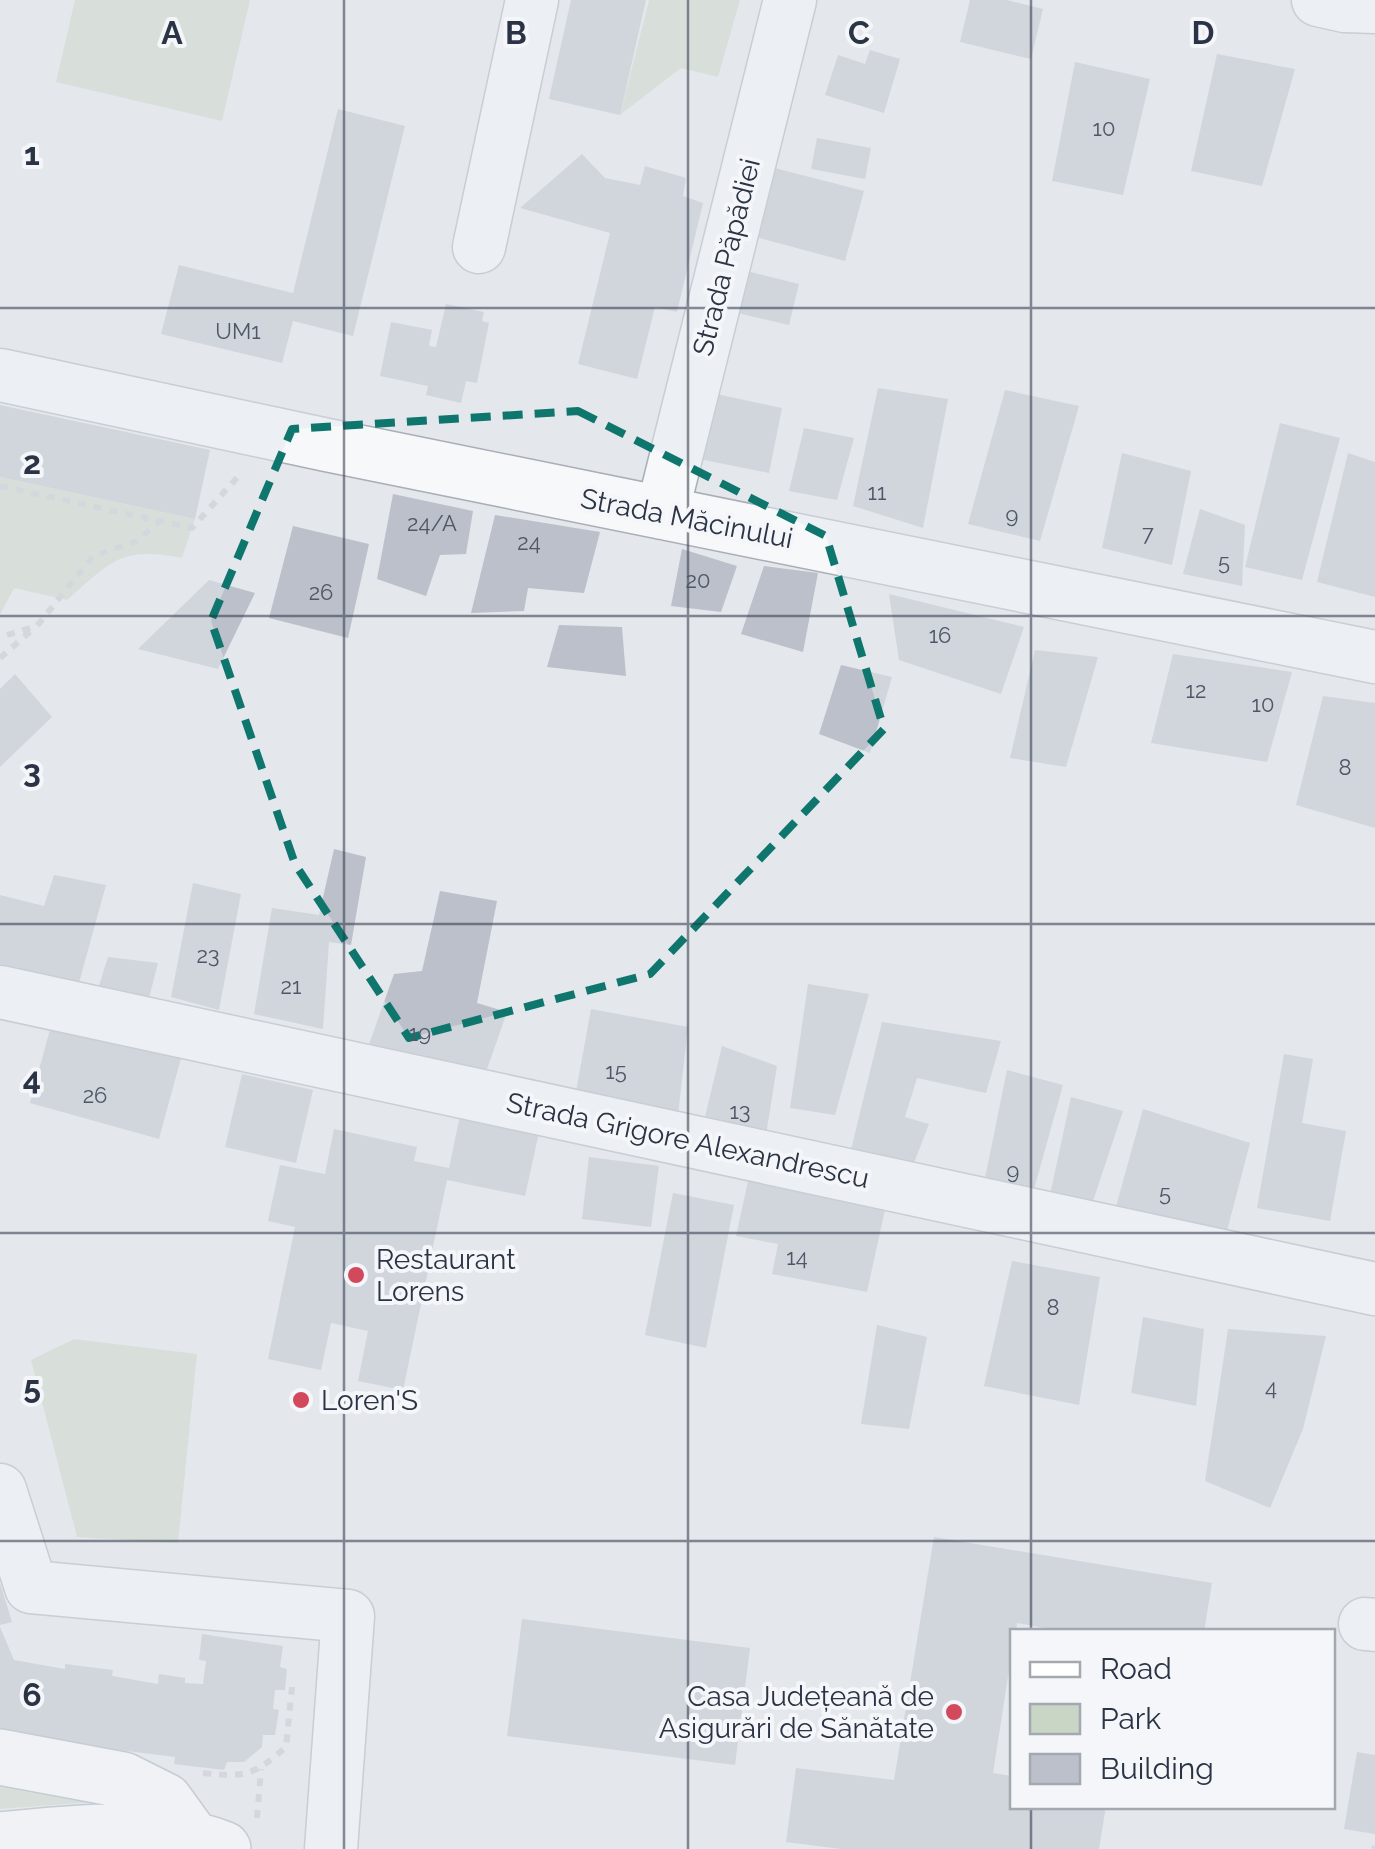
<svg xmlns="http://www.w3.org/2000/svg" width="1375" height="1849" viewBox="0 0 1375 1849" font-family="Raleway,sans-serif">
  <rect width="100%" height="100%" fill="#e4e7ec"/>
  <!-- green -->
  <path fill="#c9d6c5" d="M75 0H250L222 121 56 82Z
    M649 0H740L718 77 681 68 620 115Z
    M0 477 195 519 182 558C120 546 112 561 67 600L14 588 0 615Z
    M74 1339 197 1354 178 1543 77 1537 31 1360Z
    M0 1767 106 1801 0 1809Z"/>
  <!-- building -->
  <path fill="#bbc0ca" d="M571 0H646L620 115 549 99Z
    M970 0H1007L1043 9 1031 59 960 42Z
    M870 50 900 59 884 113 825 95 838 55 865 64Z
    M1217 54 1295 69 1262 186 1191 171Z
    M1075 62 1150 79 1123 195 1052 181Z
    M338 109 405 126 353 336 293 321 282 363 161 334 179 265 293 293Z
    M817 138 871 148 865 179 811 169Z
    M582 154 605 178 640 185 645 166 686 178 683 196 703 203 677 312 655 307 637 379 578 364 610 233 520 208Z
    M763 165 864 191 845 261 744 234Z
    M735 268 799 284 789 325 725 310Z
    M446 304 484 312 482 321 489 323 477 383 466 381 461 403 426 395 428 386 380 376 391 322 432 330 429 346 436 347Z
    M878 388 948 399 923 528 853 506Z
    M1005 390 1079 406 1040 541 968 524Z
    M712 393 782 408 769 473 699 459Z
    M0 405 210 450 195 519 0 477Z
    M1280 423 1340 438 1302 580 1245 567Z
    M804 428 854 438 837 500 789 491Z
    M1122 453 1191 471 1172 565 1102 548Z
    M1348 453 1375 462V597L1317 582Z
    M393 494 473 511 466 554 440 555 426 596 377 579Z
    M1200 509 1245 525 1242 586 1183 574Z
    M495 515 600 532 584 593 528 588 524 611 471 613Z
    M293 526 369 544 348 638 269 618Z
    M682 549 737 566 721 612 671 606Z
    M764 566 818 573 803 652 741 634Z
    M209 580 255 593 218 669 138 649Z
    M889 594 1024 627 1001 694 899 660Z
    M559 625 622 627 626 676 547 667Z
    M1035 650 1098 657 1066 767 1010 758Z
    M1173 654 1292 672 1267 762 1151 743Z
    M841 665 892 677 870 753 819 734Z
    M15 674 52 717 0 767V689Z
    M1323 696 1375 703V828L1296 805Z
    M334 849 366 857 351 945 329 942 323 1029 254 1014 272 908 319 915Z
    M54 875 106 885 77 990 0 973V895L44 906Z
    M193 883 241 894 219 1010 171 997Z
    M440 891 497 901 477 1003 507 1012 486 1072 368 1047 394 974 422 971Z
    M108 957 158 963 147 1006 96 995Z
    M808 984 869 994 835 1115 790 1108Z
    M591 1009 688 1027 676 1133 575 1097Z
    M52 1022 181 1058 159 1139 30 1103Z
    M882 1022 1001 1041 986 1093 917 1078 905 1117 929 1124 912 1168 849 1158Z
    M722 1046 777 1066 766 1135 704 1121Z
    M1284 1054 1313 1059 1302 1123 1346 1131 1330 1221 1257 1208Z
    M1007 1070 1063 1085 1033 1193 984 1183Z
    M242 1074 313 1090 296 1163 225 1147Z
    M1071 1097 1123 1111 1091 1207 1050 1195Z
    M1143 1109 1250 1143 1227 1231 1115 1210Z
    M461 1111 540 1128 525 1196 447 1180 403 1390 358 1381 368 1331 331 1323 321 1370 268 1359 295 1227 268 1221 280 1165 325 1174 334 1129 417 1147 414 1161 449 1168Z
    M589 1157 659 1166 651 1227 582 1219Z
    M750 1172 886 1205 867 1292 772 1274 778 1244 736 1236Z
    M673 1193 734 1205 706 1348 645 1335Z
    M1012 1261 1100 1277 1079 1405 984 1386Z
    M1143 1317 1204 1329 1196 1406 1131 1393Z
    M877 1325 927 1337 909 1429 861 1424Z
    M1228 1329 1326 1336 1303 1429 1270 1508 1205 1481Z
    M934 1537 1212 1583 1204 1632H1067L1017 1623 1016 1632H1012V1651L993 1773 1012 1776V1806H1106L1099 1849H841L786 1842 796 1768 894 1780Z
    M0 1583 12 1622 0 1625Z
    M522 1619 750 1648 735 1765 507 1736Z
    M0 1627 14 1660 65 1669V1664L113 1670 112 1676 158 1684 159 1674 185 1678V1683L203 1684 206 1661 199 1660 202 1634 283 1646 280 1667 287 1669 285 1690H275L273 1709 279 1710 275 1735H263L262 1747 244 1762H227L224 1770 174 1764 175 1757 0 1735Z
    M1357 1752 1375 1755V1834L1344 1829Z"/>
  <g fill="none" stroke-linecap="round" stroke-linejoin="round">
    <!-- minor casing -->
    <g stroke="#a9aeb7" stroke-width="55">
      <path id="minor" d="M1318 0 1345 6 1375 7
        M479 247 532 0
        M0 375 327 445 1375 657
        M662 513 790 0
        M0 992 1375 1289
        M0 1490 31 1587 348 1616 331 1849
        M1365 1624 1375 1625"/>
    </g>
    <!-- major casing -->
    <g stroke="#a3abb8" stroke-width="58">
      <path id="major" d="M0 1757 123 1780 165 1801 191 1837
        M0 1840C72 1833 154 1822 223 1849"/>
    </g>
    <!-- path -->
    <path stroke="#c2c5cb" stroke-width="6" stroke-dasharray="8 8" stroke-linecap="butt" d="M0 486 192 528 242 472
      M7 635 37 626 93 556 135 542 159 522
      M0 658 32 630
      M203 1773C245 1778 254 1775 286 1747L292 1687
      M257 1818 261 1769
      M1374 1849 1375 1846"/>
    <!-- minor -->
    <use href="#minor" stroke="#f7f8fa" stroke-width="52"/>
    <!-- major -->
    <use href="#major" stroke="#fff" stroke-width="55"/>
  </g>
  <!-- marked area -->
  <path d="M0 0H1375V1849H0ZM578 411 826 536 884 729 650 974 409 1038 295 864 211 621 292 429Z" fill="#e4e7ec" fill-opacity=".55" fill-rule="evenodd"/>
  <path fill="none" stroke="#0f766e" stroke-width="8" stroke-dasharray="20 12" stroke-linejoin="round" d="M578 411 826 536 884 729 650 974 409 1038 295 864 211 621 292 429Z"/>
  <!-- grid -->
  <path fill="none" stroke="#2b3445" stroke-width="2.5" stroke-opacity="0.55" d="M344 0V1849M688 0V1849M1031 0V1632M0 308H1375M0 616H1375M0 924H1375M0 1233H1375M0 1541H1375M1031 1806V1849"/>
  <!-- markers -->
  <g fill="#d1495b" stroke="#f4f6f9" stroke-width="4">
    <circle cx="356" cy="1275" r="10"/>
    <circle cx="301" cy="1400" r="10"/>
    <circle cx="954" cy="1712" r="10"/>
  </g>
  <g text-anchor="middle" stroke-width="8" stroke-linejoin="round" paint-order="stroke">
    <!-- number labels -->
    <g font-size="22" fill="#4f5766">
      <text x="1104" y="136">10</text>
      <text x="238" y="339">UM1</text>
      <text x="877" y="500">11</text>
      <text x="1012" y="523">9</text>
      <text x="432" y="531">24/A</text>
      <text x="1148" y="541">7</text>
      <text x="529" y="550">24</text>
      <text x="1224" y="570">5</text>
      <text x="698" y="588">20</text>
      <text x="321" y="600">26</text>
      <text x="940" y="643">16</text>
      <text x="1196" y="698">12</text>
      <text x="1263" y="712">10</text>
      <text x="1345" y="775">8</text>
      <text x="208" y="963">23</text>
      <text x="291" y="994">21</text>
      <text x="420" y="1041">19</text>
      <text x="616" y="1079">15</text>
      <text x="95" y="1103">26</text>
      <text x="740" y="1119">13</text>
      <text x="1013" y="1179">9</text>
      <text x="1165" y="1201">5</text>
      <text x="797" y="1265">14</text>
      <text x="1053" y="1315">8</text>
      <text x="1271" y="1395">4</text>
    </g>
    <!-- street labels -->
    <g font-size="28" fill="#2b3445" stroke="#f4f6f9">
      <text transform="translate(726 257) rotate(-76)" y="10">Strada Păpădiei</text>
      <text transform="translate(687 518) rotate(11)" y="10">Strada Măcinului</text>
      <text transform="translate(688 1140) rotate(12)" y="10">Strada Grigore Alexandrescu</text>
    </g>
    <!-- poi labels -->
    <g font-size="28" fill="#2b3445" stroke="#f4f6f9" text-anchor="start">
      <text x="376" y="1269">Restaurant<tspan x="376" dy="32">Lorens</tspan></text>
      <text x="321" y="1410">Loren'S</text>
      <text x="934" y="1706" text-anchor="end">Casa Județeană de<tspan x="934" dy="32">Asigurări de Sănătate</tspan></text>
    </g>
  </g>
  <g font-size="32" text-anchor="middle" font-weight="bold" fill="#2b3445" stroke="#f4f6f9" stroke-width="8" stroke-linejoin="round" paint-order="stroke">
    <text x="172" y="44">A</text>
    <text x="516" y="44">B</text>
    <text x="859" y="44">C</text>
    <text x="1203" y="44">D</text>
    <text x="32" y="165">1</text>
    <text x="32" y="474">2</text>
    <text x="32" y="782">3</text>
    <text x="32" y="1090">4</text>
    <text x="32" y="1398">5</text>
    <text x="32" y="1706">6</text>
  </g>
  <!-- legend -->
  <rect x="1010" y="1629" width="325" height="180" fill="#f4f6f9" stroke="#a4a8b1" stroke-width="2.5"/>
  <rect x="1030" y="1662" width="50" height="15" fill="#ffffff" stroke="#a4a8b1" stroke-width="2.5"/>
  <text x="1100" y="1679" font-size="30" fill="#2b3445">Road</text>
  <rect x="1030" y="1704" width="50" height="30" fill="#c9d6c5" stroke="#a4a8b1" stroke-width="2.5"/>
  <text x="1100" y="1729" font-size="30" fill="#2b3445">Park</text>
  <rect x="1030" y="1754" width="50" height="30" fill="#bbc0ca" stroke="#a4a8b1" stroke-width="2.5"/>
  <text x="1100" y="1779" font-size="30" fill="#2b3445">Building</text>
</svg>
